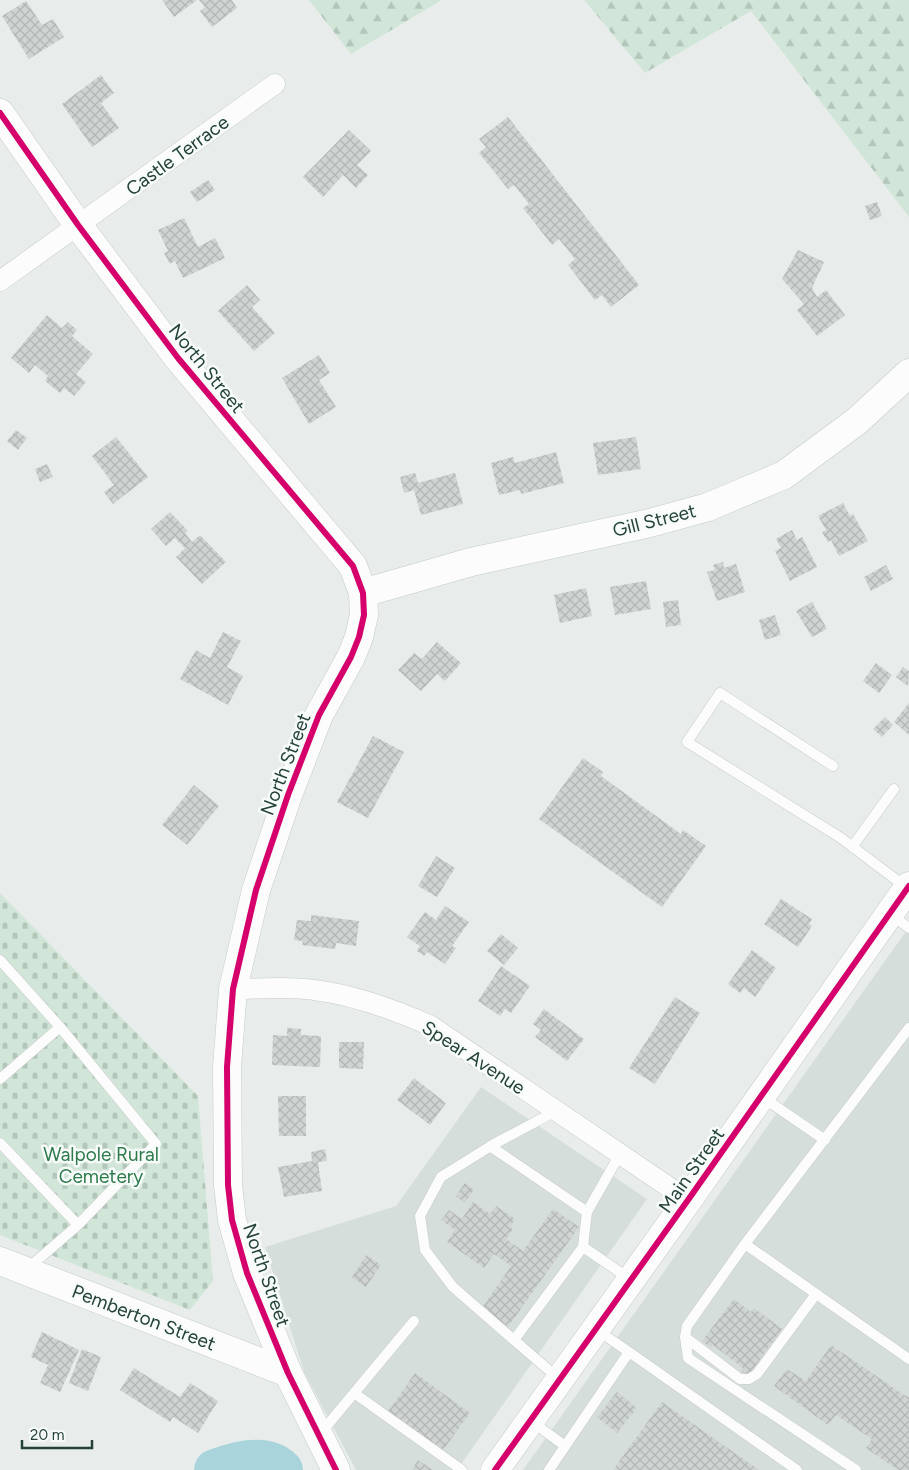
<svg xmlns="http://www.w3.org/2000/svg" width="909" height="1470" viewBox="0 0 909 1470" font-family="Figtree,sans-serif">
  <defs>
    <pattern id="forest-firs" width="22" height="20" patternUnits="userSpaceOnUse" patternTransform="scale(1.25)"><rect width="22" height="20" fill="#d1e6d8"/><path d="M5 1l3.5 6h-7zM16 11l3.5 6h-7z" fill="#b3c6ba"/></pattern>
    <pattern id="cemetery-stones" width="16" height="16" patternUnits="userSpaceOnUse" patternTransform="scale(1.25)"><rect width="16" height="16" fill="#d1e6d8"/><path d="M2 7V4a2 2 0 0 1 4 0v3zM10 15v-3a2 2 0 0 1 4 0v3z" fill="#b3c6ba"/></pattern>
    <pattern id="building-cross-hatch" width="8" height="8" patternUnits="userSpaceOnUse" patternTransform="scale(1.25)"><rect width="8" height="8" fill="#cfd4d2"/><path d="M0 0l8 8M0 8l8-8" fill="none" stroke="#b2b7b5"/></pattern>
  </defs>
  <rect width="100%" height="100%" fill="#e8edeb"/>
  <!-- built -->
  <path fill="#d6dedb" d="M909 927V1470H523L626 1325Z
    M481 1087 647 1199 457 1470H356L304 1372 265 1247 396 1206Z"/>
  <!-- forest -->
  <path fill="url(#forest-firs)" d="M309 0H442L351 54Z
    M584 0H909V217L751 11 645 73Z"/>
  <!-- cemetery -->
  <path fill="url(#cemetery-stones)" d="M0 893 198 1096 213 1281 190 1310 0 1235Z"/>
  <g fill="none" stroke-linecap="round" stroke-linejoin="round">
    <!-- river -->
    <path stroke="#a9d4db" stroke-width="42" d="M215 1470C235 1463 265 1453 282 1470"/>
  </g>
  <!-- building -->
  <path fill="url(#building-cross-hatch)" d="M162 0H197L174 17Z
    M199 0H232L237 8 212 27 200 11 205 7Z
    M26 1 42 25 53 19 64 37 29 59 2 16Z
    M101 75 114 93 101 103 119 128 92 147 62 104Z
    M508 117 639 285 611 307 602 295 595 300 568 265 575 259 559 239 552 245 523 208 529 204 514 185 508 189 479 153 486 147 479 139Z
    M349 130 371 151 357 165 368 175 356 188 343 175 323 197 303 177Z
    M208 180 215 190 197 202 190 192Z
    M877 202 882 216 870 220 865 206Z
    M184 218 198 247 215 238 225 258 183 278 175 261 170 264 164 253 168 251 158 230Z
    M798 250 824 262 812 288 817 297 826 290 845 315 817 336 797 310 804 304 782 279Z
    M247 285 260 300 252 307 275 333 254 351 218 311Z
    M47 315 62 328 68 322 77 330 72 336 93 354 76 374 86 382 74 396 64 388 60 393 45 381 48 376 35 365 29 373 11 358Z
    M319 355 330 373 319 380 336 407 309 424 282 378Z
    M16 430 27 438 18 450 7 441Z
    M116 437 148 477 113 504 104 492 114 485 92 456Z
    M636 437 641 469 598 475 593 443Z
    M556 452 564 483 521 494 520 490 499 495 491 463 513 457 515 463Z
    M47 464 53 477 40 482 35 469Z
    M415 473 418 483 455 473 463 504 421 515 414 490 404 493 400 477Z
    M843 503 850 516 853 514 868 541 839 556 831 540 828 542 822 532 826 530 818 516Z
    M170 512 188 531 185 533 192 542 200 535 226 562 202 584 176 557 185 548 175 538 166 546 151 529Z
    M792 530 797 540 802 537 817 567 790 581 775 551 781 548 776 539Z
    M723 562 724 568 736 564 745 592 717 601 707 572 715 570 713 565Z
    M886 565 893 579 871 591 864 577Z
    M646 581 651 609 615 615 610 587Z
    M586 588 592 616 560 623 554 595Z
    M678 600 681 625 666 627 663 602Z
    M812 602 827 629 812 637 796 611Z
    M775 615 781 635 765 640 759 620Z
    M223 632 241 641 227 667 243 676 228 705 180 679 196 650 210 658Z
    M437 642 461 663 445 681 437 674 421 691 398 670 414 653 422 659Z
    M876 663 892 675 879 693 863 681Z
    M903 667 909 671 908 686 896 677Z
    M909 703V735L894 722Z
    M885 717 893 725 882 737 873 729Z
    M373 736 404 752 368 818 337 802Z
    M583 758 603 772 601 776 681 834 683 830 706 846 662 907 539 819Z
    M194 785 219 806 187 845 162 825Z
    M436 856 455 868 437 897 418 886Z
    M781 899 812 919 809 924 812 926 798 947 764 924Z
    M445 906 469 922 452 946 456 948 445 964 427 952 424 956 417 951 420 946 407 937 425 912 436 920Z
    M311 915 359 921 356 946 336 943 335 949 302 945 303 941 294 940 297 920 311 921Z
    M501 934 518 948 504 965 487 951Z
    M752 950 776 968 755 997 744 988 740 993 728 984Z
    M501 966 530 986 511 1013 505 1009 500 1016 478 1001Z
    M675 997 700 1013 655 1084 629 1068Z
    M544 1009 584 1039 567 1061 535 1037 541 1030 533 1024Z
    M287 1028 301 1029V1035L321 1036 320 1067 272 1065 273 1035 287 1036Z
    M339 1042H364L363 1069 339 1068Z
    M414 1078 446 1103 430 1125 397 1100Z
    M278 1096H306V1136H279Z
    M325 1149 327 1161 318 1162 322 1191 284 1197 278 1167 312 1161 311 1152Z
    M465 1183 474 1190 465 1203 456 1196Z
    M473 1202 490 1214 496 1206 515 1219 510 1227 513 1229 506 1239 523 1251 553 1209 579 1227 508 1327 482 1308 511 1266 494 1254 484 1268 447 1242 455 1230 441 1220 449 1210 462 1219Z
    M366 1255 381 1265 366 1287 352 1277Z
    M734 1299 751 1312 754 1308 782 1329 748 1376 741 1371 743 1368 713 1345 711 1348 702 1341Z
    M42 1332 79 1350 60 1392 40 1383 48 1365 31 1357Z
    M831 1345 904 1395 909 1397V1470H898L866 1448 872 1439 836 1415 828 1425 774 1386 787 1369 806 1381Z
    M82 1349 101 1357 88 1391 69 1383Z
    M134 1368 180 1397 190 1383 218 1401 198 1433 173 1417 170 1422 120 1390Z
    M415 1373 470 1413 441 1453 387 1413Z
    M617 1392 637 1408 617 1433 597 1417Z
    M662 1402 759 1470H613Z
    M418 1460 433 1470H412Z"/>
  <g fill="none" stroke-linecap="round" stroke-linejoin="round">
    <!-- lane casing -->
    <g stroke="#c5cac8" stroke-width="11">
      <path id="lane" d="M833 766 720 693 687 742 841 838 907 888
        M852 847 894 789
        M890 914 909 928
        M0 960 60 1027 156 1144 78 1225 27 1269
        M0 1079 60 1027
        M762 1097 825 1140
        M0 1143 78 1225
        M490 1146 587 1212
        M620 1154 587 1212 583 1247 630 1279
        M745 1244 909 1359
        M816 1294 757 1374 749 1379H740L685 1337 687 1326 745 1244 909 1028
        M685 1337 688 1358 856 1470
        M514 1340 453 1287 425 1250 420 1216 441 1177 494 1144 556 1111
        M629 1352 797 1470
        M558 1378 514 1340 583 1247
        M354 1393 462 1470
        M531 1421 565 1446
        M320 1434 414 1321
        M549 1470 629 1352 597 1330"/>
    </g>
    <!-- street casing -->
    <g stroke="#c5cac8" stroke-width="21">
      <path id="street" d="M0 281 275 84
        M233 989C258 989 289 986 314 990 355 995 393 1009 431 1026L688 1200"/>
    </g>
    <!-- secondary casing -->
    <g stroke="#c3cbc8" stroke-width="29">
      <path id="secondary" d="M0 113 78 225 178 358 353 566 363 593 364 615 359 637 351 657 319 715 288 795 256 890 233 989 227 1067 228 1185 232 1220 247 1273 288 1373 336 1470
        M363 593 471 562 650 523 708 507 784 475 857 421 909 373
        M0 1261 288 1373
        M495 1470 688 1200 909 886"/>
    </g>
    <!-- lane -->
    <use href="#lane" stroke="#fcfcfc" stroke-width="10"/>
    <!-- street -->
    <use href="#street" stroke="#fcfcfc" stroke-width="20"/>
    <!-- secondary -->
    <use href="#secondary" stroke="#fcfcfc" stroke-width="28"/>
    <!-- cycleway casing -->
    <g stroke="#f7fbf9" stroke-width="9">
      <path id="cycleway" d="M0 113 78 225 178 358 353 566 363 593 364 615 359 637 351 657 319 715 288 795 256 890 233 989 227 1067 228 1185 232 1220 247 1273 288 1373 336 1470
        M495 1470 688 1200 909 886"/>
    </g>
    <!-- cycleway -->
    <use href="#cycleway" stroke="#d6006c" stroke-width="6"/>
  </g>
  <g text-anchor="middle" stroke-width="5" stroke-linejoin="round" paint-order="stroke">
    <!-- street labels -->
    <g font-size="19" fill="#24423a" stroke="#f7fbf9">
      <text transform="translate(177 155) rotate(-36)" y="7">Castle Terrace</text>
      <text transform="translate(207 368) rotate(51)" y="7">North Street</text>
      <text transform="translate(654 520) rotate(-14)" y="7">Gill Street</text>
      <text transform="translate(285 764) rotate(-69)" y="7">North Street</text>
      <text transform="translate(474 1057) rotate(33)" y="7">Spear Avenue</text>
      <text transform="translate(691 1170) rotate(-55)" y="7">Main Street</text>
      <text transform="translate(267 1275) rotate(71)" y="7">North Street</text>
      <text transform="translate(144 1317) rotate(21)" y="7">Pemberton Street</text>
    </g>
    <!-- park labels -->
    <g font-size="19" fill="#2d7a4b" stroke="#f7fbf9">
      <text x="101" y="1161">Walpole Rural<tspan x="101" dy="22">Cemetery</tspan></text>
    </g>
  </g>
  <!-- scale -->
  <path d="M22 1440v8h70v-8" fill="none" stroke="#24423a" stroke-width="2.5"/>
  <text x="30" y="1440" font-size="15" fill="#24423a" stroke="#f7fbf9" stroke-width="4" paint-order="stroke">20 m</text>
</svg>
